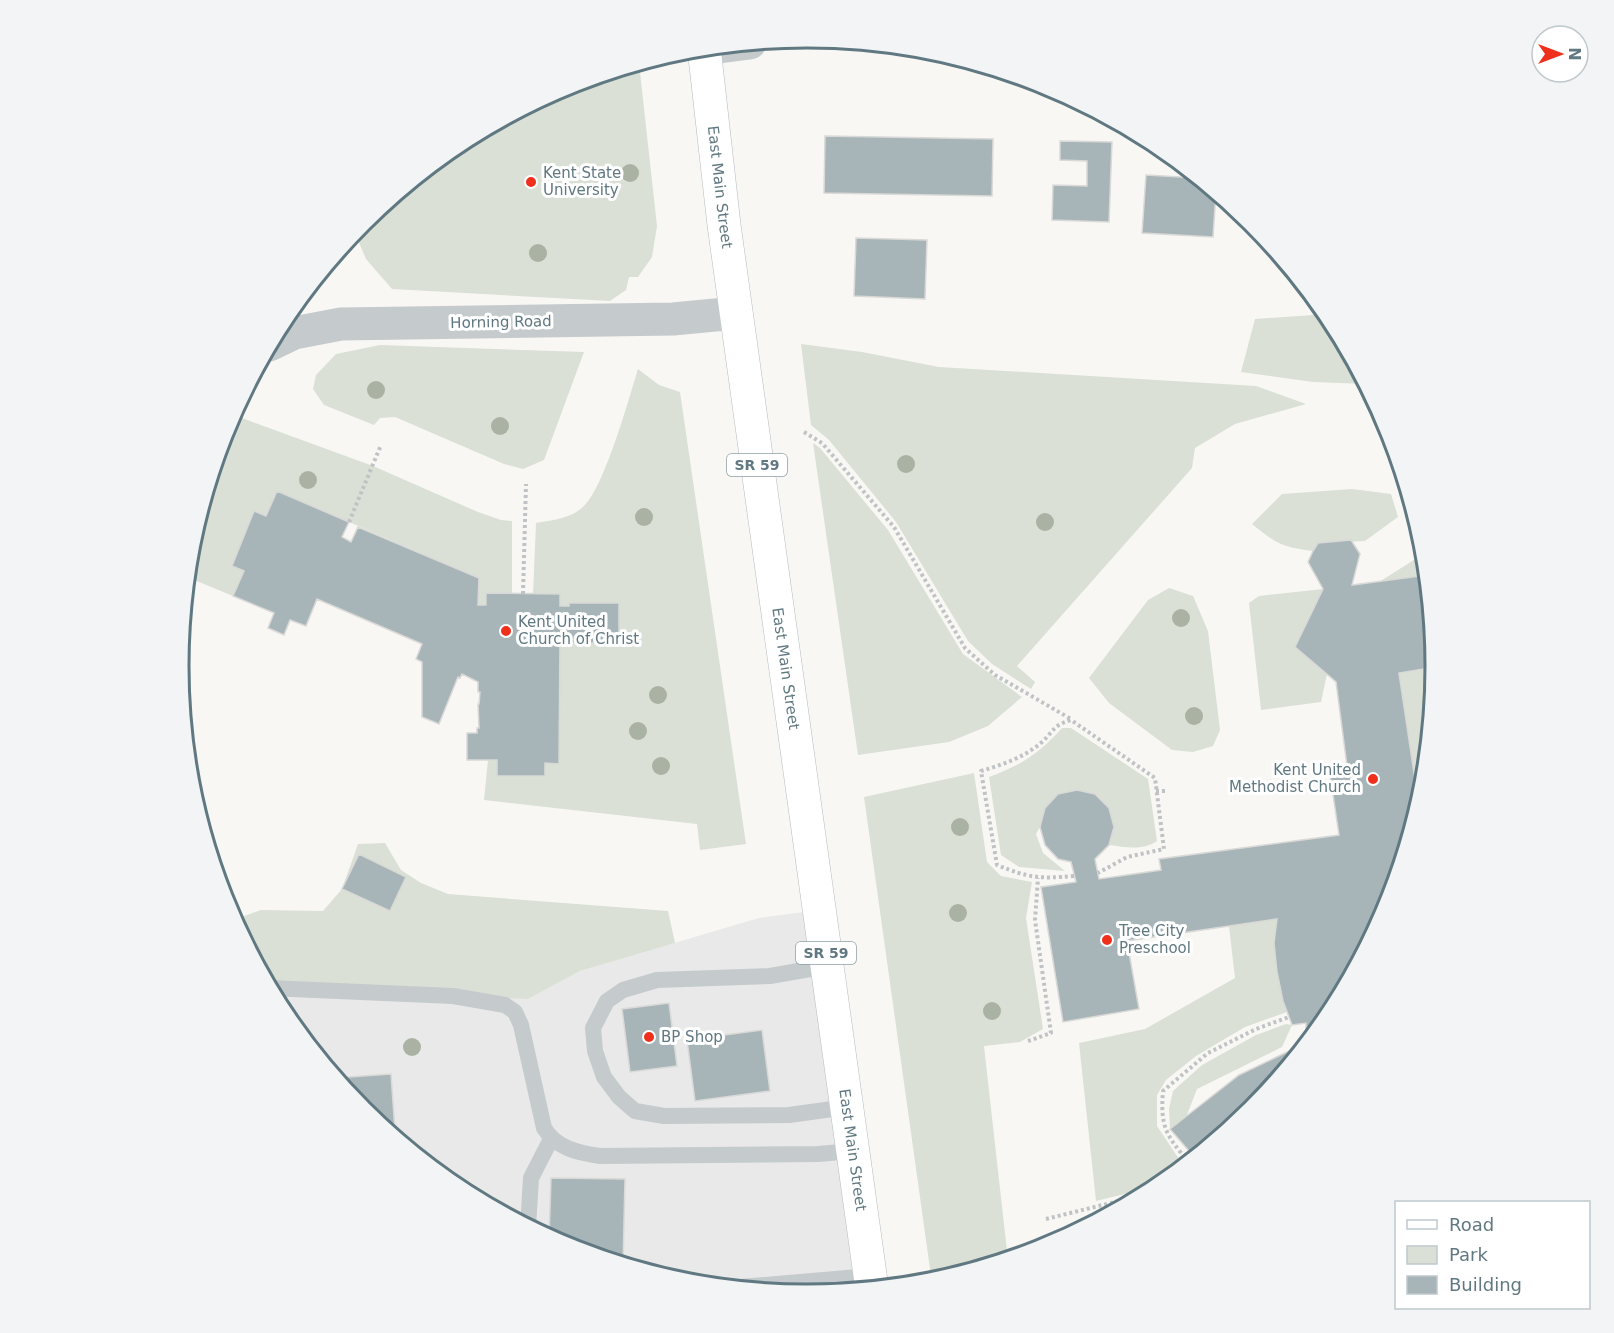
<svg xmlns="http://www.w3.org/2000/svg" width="1614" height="1333" viewBox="0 0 1614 1333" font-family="'DejaVu Sans',sans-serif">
  <rect width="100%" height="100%" fill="#f8f7f4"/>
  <!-- built -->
  <path fill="#e8e9e8" d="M820 910 872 1289 807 1295 684 1283 566 1247 457 1189 362 1111 292 1025 291 1004 277 1003 269 987 528 999 580 971 759 918Z"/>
  <!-- green -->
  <path fill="#dae0d5" d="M639 63 657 226 652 257 638 277H629L626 290 610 301 392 289 366 259 354 231 362 221 458 143 567 85Z
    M1328 314 1366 384 1313 382 1241 372 1255 319Z
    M801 344 862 352 939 367 1256 386 1306 404 1235 424 1195 448 1192 468 1017 666 1035 682 1031 689 992 664 968 641 896 522 829 440 811 425Z
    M380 345 584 352 544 460 523 469 504 464 395 417 380 418 374 425 324 405 313 389 316 375 336 354Z
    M638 369 659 385 680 392 746 844 700 850 697 824 484 800 488 760H497L545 776V763L559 764 560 640H569V643H619V603H570L569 606H560V594H533L536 523C552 520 570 519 583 507 604 489 629 398 638 369Z
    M242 418 373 466 478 512 501 520 512 521V594L486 593V605H478L479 578 277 491 266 516 254 512 232 566 244 571 233 596 187 577 190 543 226 425 228 422Z
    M813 443 820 448 888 530 963 654 1022 697 988 726 949 742 858 755Z
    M1352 489 1391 494 1398 517 1365 541 1318 543 1313 551C1281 547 1277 544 1252 524L1282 494Z
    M1425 553 1427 575 1379 582Z
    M1169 588 1193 596 1208 631 1220 730 1213 746 1193 752 1172 750 1109 703 1089 678 1148 600Z
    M1323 589 1295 647 1327 674 1321 702 1261 710 1249 603 1259 596Z
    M1436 668 1424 790 1419 806 1399 673Z
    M1062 728H1071L1148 779 1157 841C1142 851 1126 847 1109 845L1114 827 1109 808 1096 794 1077 790 1058 794 1036 834 1043 853 1065 871 1019 867 1001 855 989 777C1021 765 1039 754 1062 728Z
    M974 773 987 862 1001 876 1032 882 1026 918 1043 1029 1020 1042 984 1046 1008 1260 932 1283 864 797Z
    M385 843 401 870 421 883 448 894 668 911 675 943 580 971 528 999 269 988 233 920 261 910 323 911 342 889 358 844Z
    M1277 919C1273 950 1276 981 1287 1012L1245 1027 1196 1056 1166 1080 1157 1095V1126L1183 1165 1141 1190 1096 1201 1079 1043 1145 1029 1235 978 1229 926Z
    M1286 1024 1292 1025 1282 1047 1197 1089 1187 1115 1170 1129 1169 1109 1173 1091 1202 1065 1256 1035Z"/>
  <!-- building -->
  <path fill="#a8b5b8" stroke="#d9d9d7" stroke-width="1.5" d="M825 136 993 139 992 196 824 193Z
    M1060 141 1112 142 1109 222 1052 220 1053 185 1087 186V161L1060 160Z
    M1146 175 1198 178 1216 192 1213 237 1142 233Z
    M856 238 927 240 925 299 854 296Z
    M277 491 349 522 342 537 351 542 358 527 479 578 478 605H486V593L560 594V606H569V603H619V643H569V640H560L559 764 545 763V776H497V760H467V733H477V728H479L478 704H479L480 692H478V682L462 674 460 678 458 677 439 724 422 717V662L416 659 422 644 317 599 306 626 290 620 284 635 268 628 274 613 233 596 244 571 232 566 254 511 266 516Z
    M1351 540 1360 554 1352 585 1427 575 1436 667 1399 673 1419 806 1388 908 1330 1016 1321 1027 1306 1029V1023L1292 1025 1283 1001 1277 972 1274 943 1277 919 1127 941 1139 1009 1063 1022 1041 887 1076 882 1071 862 1058 859 1045 845 1040 827 1045 808 1058 794 1077 790 1095 794 1109 808 1114 827 1109 845 1095 859 1099 879 1161 870 1159 859 1339 835 1329 768 1347 766 1336 682 1295 647 1323 589 1308 562 1313 551 1318 543Z
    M359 854 406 877 390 911 342 889Z
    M669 1003 677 1066 630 1072 622 1009Z
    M762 1030 770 1091 695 1101 687 1040Z
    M1308 1042 1252 1112 1195 1158 1170 1129 1239 1075Z
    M391 1074 395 1131H402L403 1145 362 1111 335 1078Z
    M551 1178 625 1179 623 1265 566 1247 549 1239Z"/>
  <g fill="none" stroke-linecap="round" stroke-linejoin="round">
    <!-- primary casing -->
    <g stroke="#b5bcbe" stroke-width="34">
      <g id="primary">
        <path id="s1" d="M704 48 724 225 872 1289"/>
      </g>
    </g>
    <!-- path -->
    <path stroke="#c0c3c5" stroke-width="4" stroke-dasharray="3 3" stroke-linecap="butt" d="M804 432 822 443 894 527 965 648 995 675 1071 719
      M349 522 381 445
      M523 594 526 484
      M1156 791H1165
      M1074 876C1039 879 1029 878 997 865L981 771C1002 765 1025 757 1042 742 1054 731 1053 725 1071 720L1155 778 1164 849 1127 857 1098 873
      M1028 1041 1051 1033 1035 920 1038 878
      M1189 1162C1166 1136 1160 1126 1163 1091L1208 1053 1256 1029 1289 1017
      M1046 1219 1143 1195 1169 1179"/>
    <!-- service -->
    <path stroke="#c5cacc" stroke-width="16" d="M827 966 770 976 657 980 623 990 607 1001 593 1028 595 1051 604 1077 619 1097 635 1111 664 1116 789 1115 847 1107
      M269 988 453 996 505 1005 515 1012 521 1025 544 1128C556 1148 578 1153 600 1156L818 1154 853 1151
      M528 1227 531 1178 551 1139
      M729 1288 870 1276"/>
    <!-- minor -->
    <path stroke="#c5cacc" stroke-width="33" d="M704 49 750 43"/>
    <!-- tertiary -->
    <path stroke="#c5cacc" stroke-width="33" d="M269 345 294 333 341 324 673 319 736 313"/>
    <!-- primary -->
    <use href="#primary" stroke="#fff" stroke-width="33"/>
  </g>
  <!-- trees -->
  <g fill="#a9b2a3">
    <circle cx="630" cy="173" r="9"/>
    <circle cx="538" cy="253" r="9"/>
    <circle cx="376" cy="390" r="9"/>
    <circle cx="500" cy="426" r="9"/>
    <circle cx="906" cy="464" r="9"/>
    <circle cx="308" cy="480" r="9"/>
    <circle cx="644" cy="517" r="9"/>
    <circle cx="1045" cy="522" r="9"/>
    <circle cx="1181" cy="618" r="9"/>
    <circle cx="658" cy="695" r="9"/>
    <circle cx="1194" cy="716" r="9"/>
    <circle cx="638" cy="731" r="9"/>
    <circle cx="661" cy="766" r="9"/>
    <circle cx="960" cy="827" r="9"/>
    <circle cx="958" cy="913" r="9"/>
    <circle cx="992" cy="1011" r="9"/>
    <circle cx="412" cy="1047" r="9"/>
  </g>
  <!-- markers -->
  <g fill="#ef301d" stroke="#fff" stroke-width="2">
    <circle cx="531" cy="182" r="6"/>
    <circle cx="506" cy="631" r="6"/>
    <circle cx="1373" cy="779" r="6"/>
    <circle cx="1107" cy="940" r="6"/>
    <circle cx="649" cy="1037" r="6"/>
  </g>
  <g text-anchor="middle" stroke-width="6" stroke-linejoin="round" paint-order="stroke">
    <!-- shield labels -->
    <g fill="#fff" stroke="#90a0a7" stroke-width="1.5">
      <rect x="727" y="454" width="60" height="22" rx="4.5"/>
      <rect x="796" y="942" width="60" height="22" rx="4.5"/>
    </g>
    <g font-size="14" font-weight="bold" fill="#607881">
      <text x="757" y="470">SR 59</text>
      <text x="826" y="958">SR 59</text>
    </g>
    <!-- poi labels -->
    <g font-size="15" fill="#607881" stroke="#fff" text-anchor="start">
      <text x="543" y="178">Kent State<tspan x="543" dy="17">University</tspan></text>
      <text x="518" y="627">Kent United<tspan x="518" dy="17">Church of Christ</tspan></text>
      <text x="1361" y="775" text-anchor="end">Kent United<tspan x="1361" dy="17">Methodist Church</tspan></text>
      <text x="1119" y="936">Tree City<tspan x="1119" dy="17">Preschool</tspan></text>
      <text x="661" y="1042">BP Shop</text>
    </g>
    <!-- street labels -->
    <g font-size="15" fill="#607881" stroke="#fff">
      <text dy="5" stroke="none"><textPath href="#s1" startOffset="140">East Main Street</textPath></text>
      <text transform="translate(501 322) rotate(-1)" y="5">Horning Road</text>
      <text dy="5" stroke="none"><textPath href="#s1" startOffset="626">East Main Street</textPath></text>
      <text dy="5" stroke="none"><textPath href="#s1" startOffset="1112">East Main Street</textPath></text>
    </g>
  </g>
  <!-- crop -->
  <path d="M0 0H1614V1333H0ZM189 666a618 618 0 1 1 1236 0a618 618 0 1 1-1236 0Z" fill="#f2f4f5" fill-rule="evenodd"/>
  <path fill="none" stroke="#607881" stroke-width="3" d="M189 666a618 618 0 1 1 1236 0a618 618 0 1 1-1236 0Z"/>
  <!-- legend -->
  <rect x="1395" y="1201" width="195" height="108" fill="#ffffff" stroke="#bfc9cd" stroke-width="1.5"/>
  <rect x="1407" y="1220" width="30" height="9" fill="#ffffff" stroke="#bfc9cd" stroke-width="1.5"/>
  <text x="1449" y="1231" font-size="18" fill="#607881">Road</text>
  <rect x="1407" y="1246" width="30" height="18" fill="#dae0d5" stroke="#bfc9cd" stroke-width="1.5"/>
  <text x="1449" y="1261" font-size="18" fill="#607881">Park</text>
  <rect x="1407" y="1276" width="30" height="18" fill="#a8b5b8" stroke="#bfc9cd" stroke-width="1.5"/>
  <text x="1449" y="1291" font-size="18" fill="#607881">Building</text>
  <!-- north arrow -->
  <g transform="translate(1560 54) rotate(90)"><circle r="28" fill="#ffffff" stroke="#bfc9cd" stroke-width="1.5"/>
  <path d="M0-4.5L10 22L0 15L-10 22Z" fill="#ef301d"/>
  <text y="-9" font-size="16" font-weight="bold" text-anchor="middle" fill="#607881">N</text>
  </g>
</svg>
